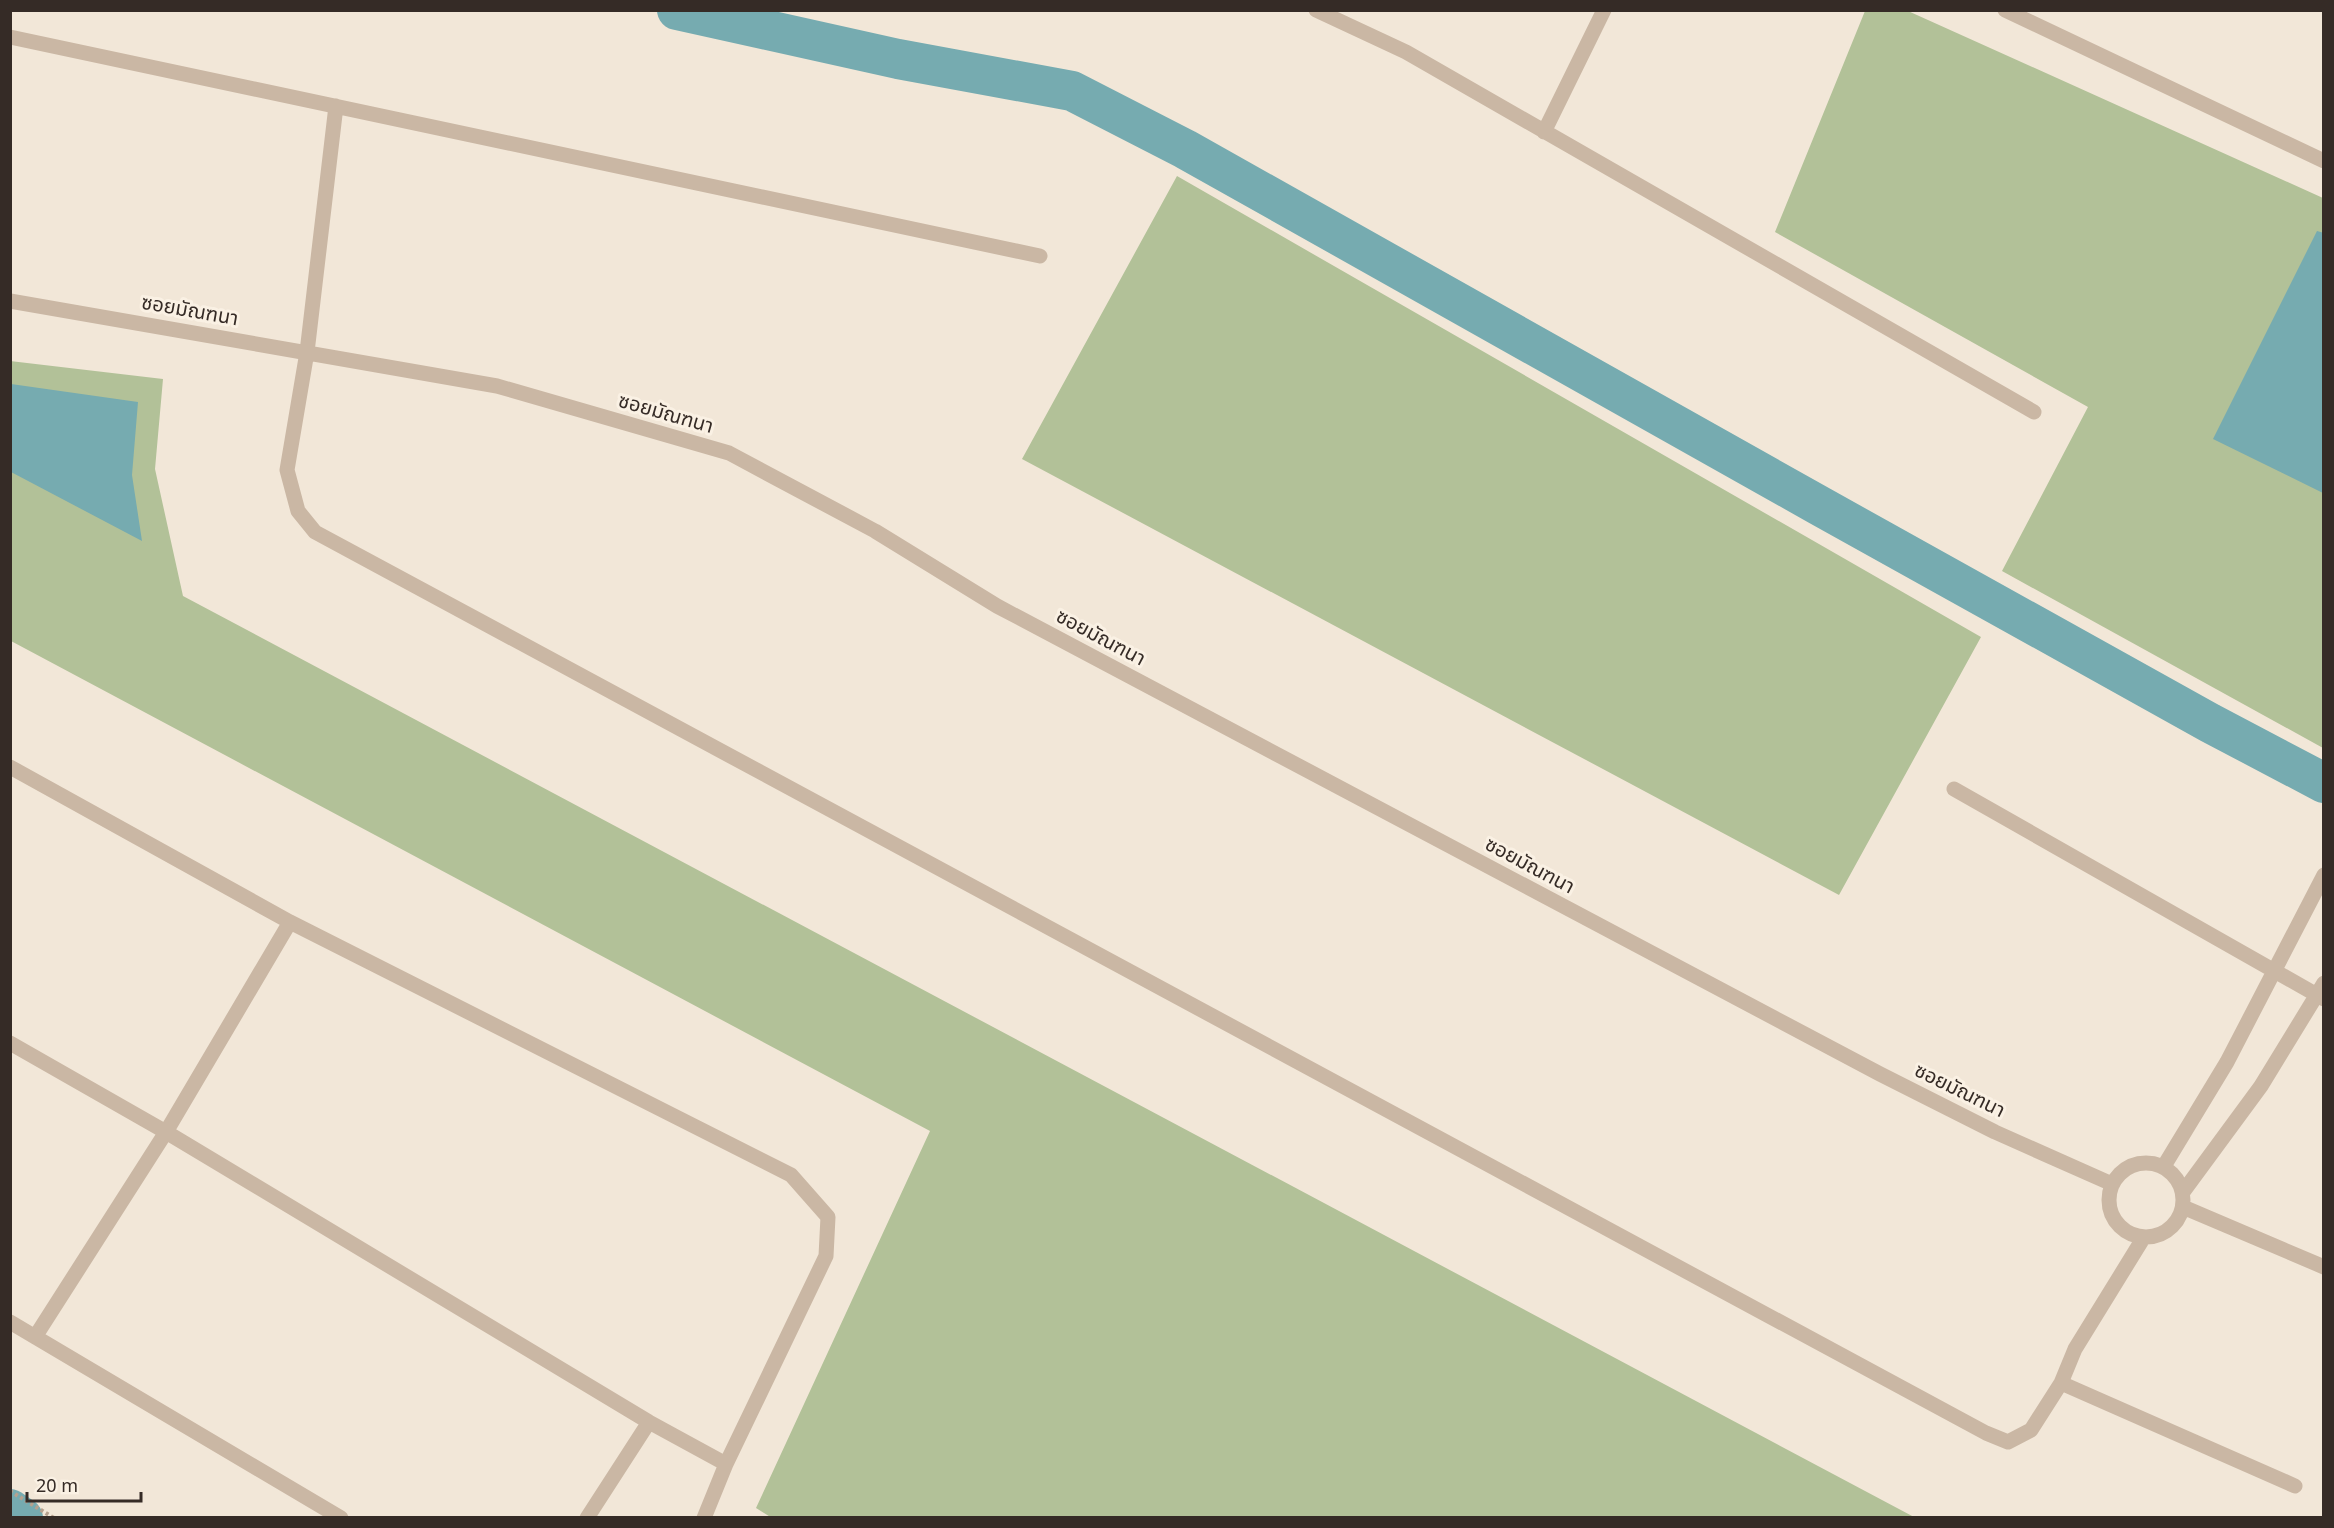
<svg xmlns="http://www.w3.org/2000/svg" width="2334" height="1528" viewBox="0 0 2334 1528" font-family="'Noto Sans','Noto Sans Thai',sans-serif">
  <rect width="100%" height="100%" fill="#f2e7d8"/>
  <!-- green -->
  <path fill="#b2c198" d="M1865 11H1908L2323 198V748L2002 571 2088 407 1775 232Z
    M1177 176 1981 637 1839 895 1022 459Z
    M10 361 163 379 155 469 183 596 1914 1517 772 1518 756 1508 930 1131 11 641Z"/>
  <!-- water -->
  <path fill="#76abb0" d="M2317 231 2324 233 2323 493 2213 439Z
    M11 384 138 402 132 475 142 541 11 472Z"/>
  <g fill="none" stroke-linecap="round" stroke-linejoin="round">
    <!-- canal -->
    <path stroke="#76abb0" stroke-width="40" d="M677 10 898 59 1072 91 1185 149 1820 506 2210 723 2324 783
      M10 1509 23 1518"/>
    <!-- path -->
    <path stroke="#b6a18e" stroke-width="4" stroke-dasharray="3 3" stroke-linecap="butt" d="M10 1491 54 1518"/>
    <!-- minor -->
    <path stroke="#cab7a4" stroke-width="15" d="M1316 10 1406 52 2034 412
      M2005 10 2324 161
      M10 37 1040 256
      M336 106 307 352 287 470 298 511 315 532 1986 1433 2008 1442 2031 1430 2061 1383 2075 1349 2144 1237
      M1544 132 1604 10
      M10 301 497 386 729 453 875 531 997 606 1880 1074 1995 1132 2112 1184
      M10 767 290 922 791 1175 828 1217 826 1256 726 1464 704 1518
      M1954 789 2324 999
      M10 1043 166 1132 649 1422 726 1464
      M2109 1200a37 37 0 1 1 74 0a37 37 0 1 1-74 0Z
      M2164 1166 2227 1062 2324 875
      M2183 1192 2261 1086 2324 983
      M2183 1207 2324 1267
      M10 1322 341 1518
      M35 1337 166 1132 290 922
      M2061 1383 2295 1486
      M587 1518 649 1422"/>
  </g>
  <g text-anchor="middle" stroke-width="6" stroke-linejoin="round" paint-order="stroke">
    <!-- street labels -->
    <g font-size="20" fill="#352b26" stroke="#faf1e4">
      <text transform="translate(190 310) rotate(10)" y="7">ซอยมัณฑนา</text>
      <text transform="translate(666 413) rotate(16)" y="7">ซอยมัณฑนา</text>
      <text transform="translate(1101 637) rotate(28)" y="7">ซอยมัณฑนา</text>
      <text transform="translate(1530 865) rotate(28)" y="7">ซอยมัณฑนา</text>
      <text transform="translate(1960 1090) rotate(26)" y="7">ซอยมัณฑนา</text>
    </g>
  </g>
  <!-- border -->
  <rect width="2334" height="1528" fill="none" stroke="#352b26" stroke-width="24"/>
  <!-- scale -->
  <path d="M27 1492v9h114v-9" fill="none" stroke="#352b26" stroke-width="3"/>
  <text x="36" y="1492" font-size="18" fill="#352b26" stroke="#faf1e4" stroke-width="4.5" paint-order="stroke">20 m</text>
</svg>
